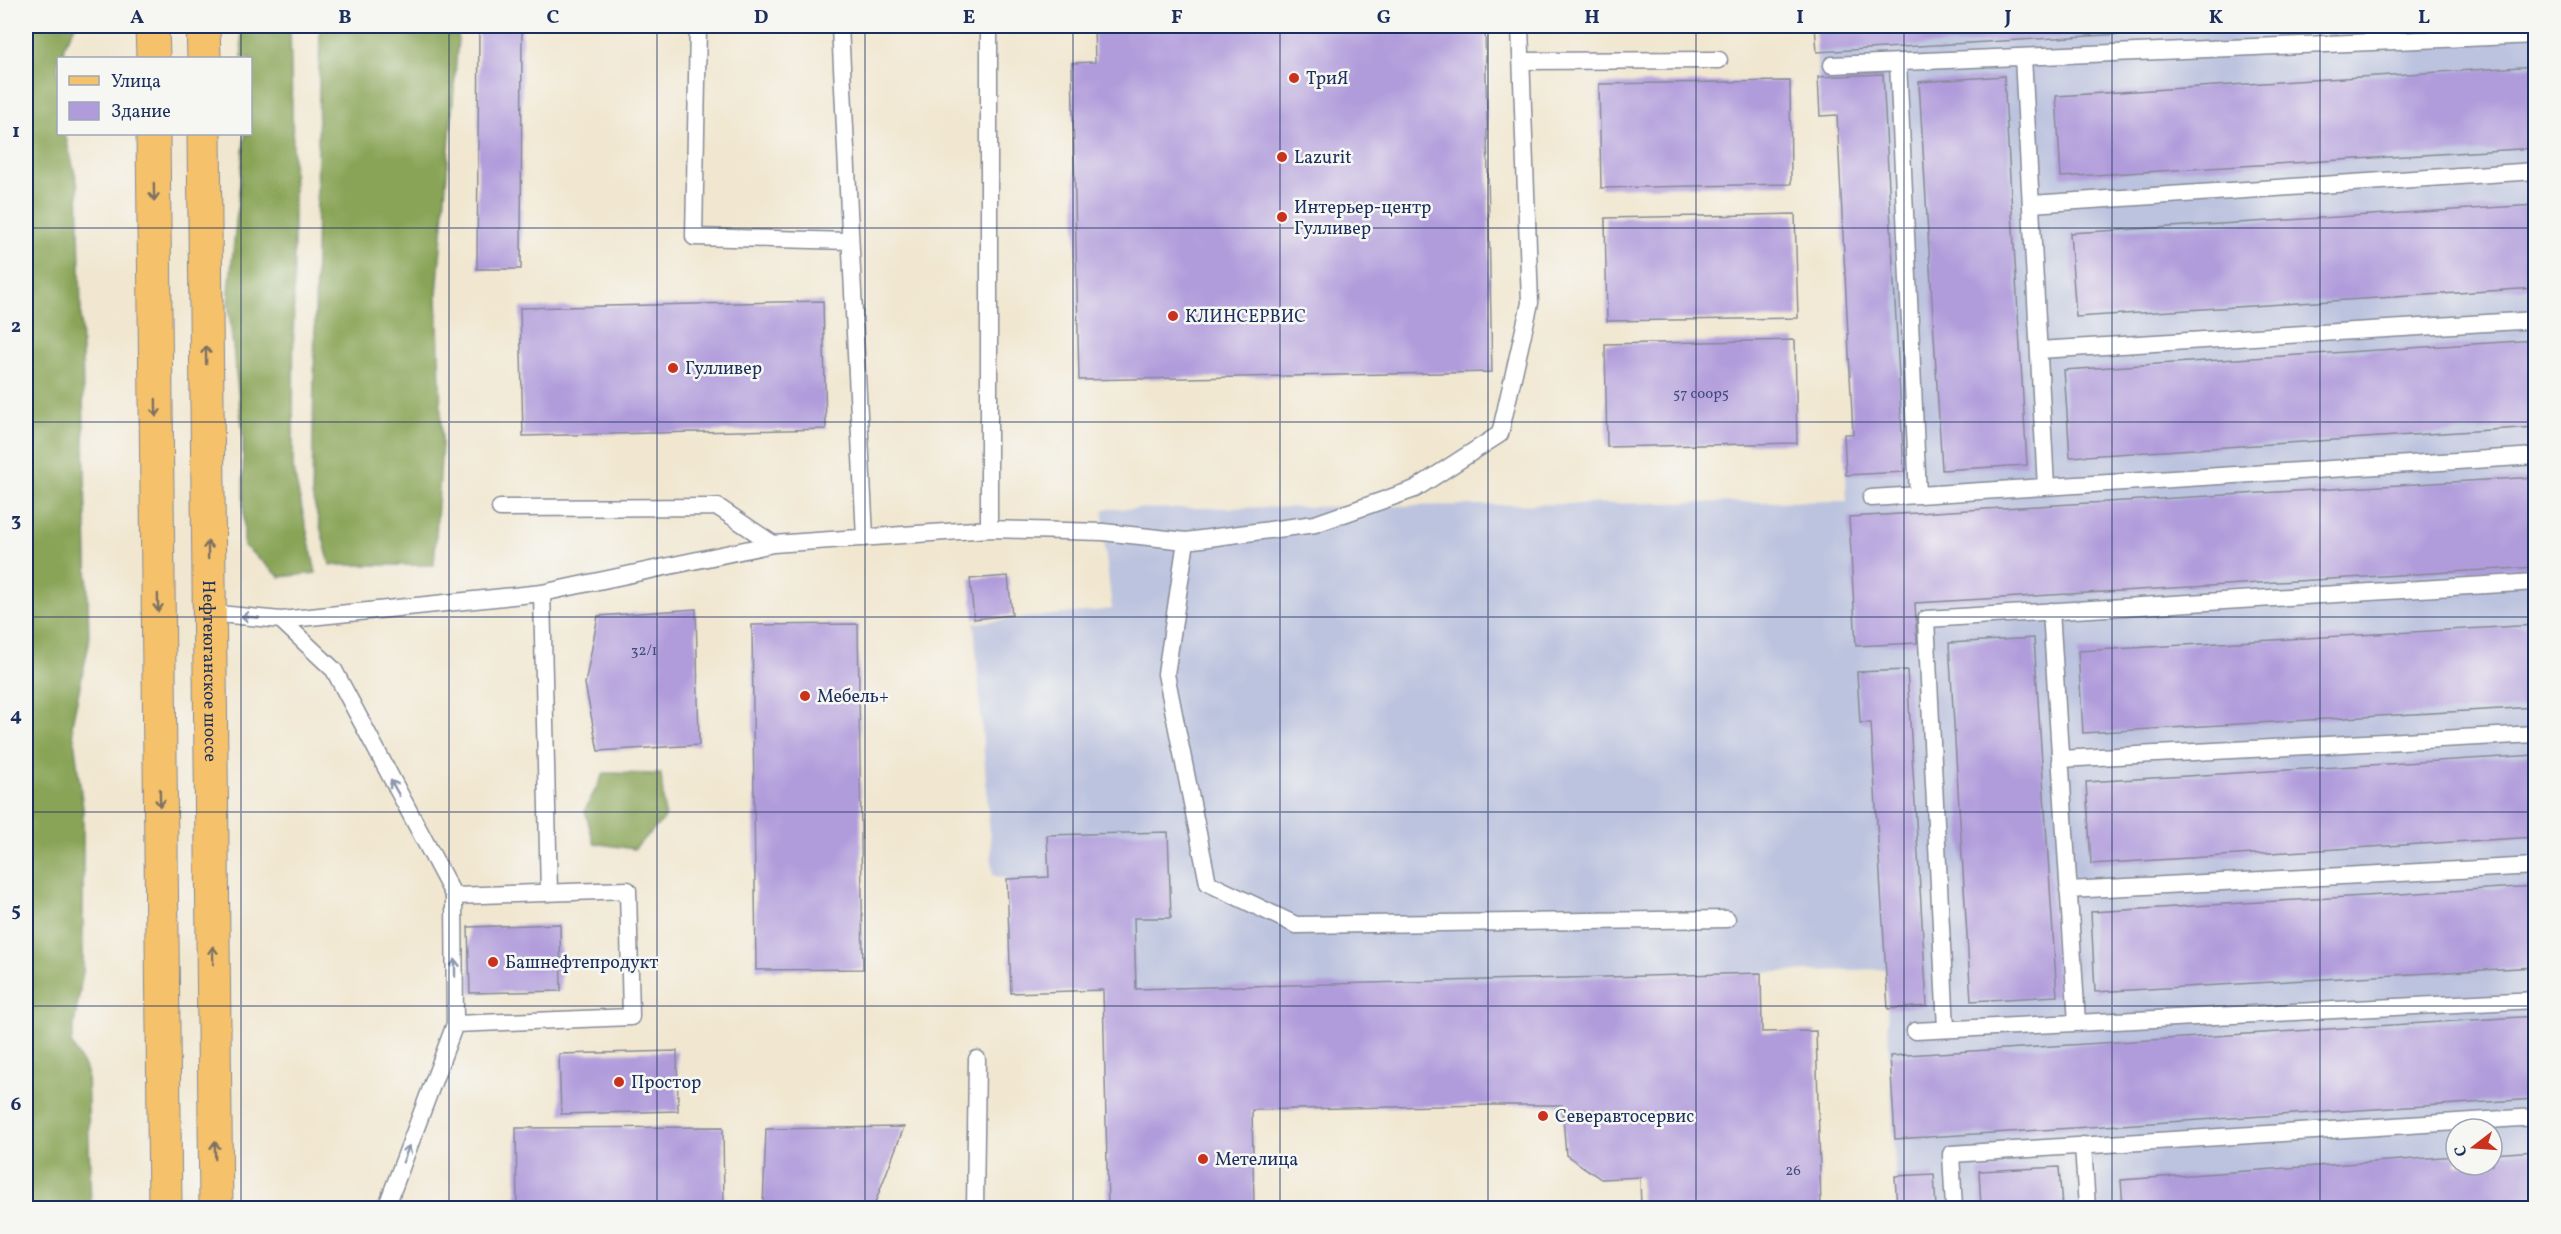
<svg xmlns="http://www.w3.org/2000/svg" width="2561" height="1234" viewBox="0 0 2561 1234" font-family="Vollkorn,serif">
  <rect width="100%" height="100%" fill="#f6f6f2"/>
  <filter id="ink" filterUnits="userSpaceOnUse"><feTurbulence type="fractalNoise" baseFrequency=".0167" numOctaves="2"/><feDisplacementMap in="SourceGraphic" scale="12" xChannelSelector="R" yChannelSelector="G"/><feConvolveMatrix kernelMatrix="1 2 1 2 8 2 1 2 1" color-interpolation-filters="sRGB"/></filter>
  <filter id="wash" filterUnits="userSpaceOnUse"><feTurbulence type="fractalNoise" baseFrequency=".008" numOctaves="4" result="noise"/><feDisplacementMap in="SourceGraphic" scale="24" xChannelSelector="R" yChannelSelector="G"/><feGaussianBlur stdDeviation="1.35" result="paint"/><feColorMatrix in="noise" values="0 0 0 0 0 0 0 0 0 0 0 0 0 0 0 0 0 1.4 0 .05"/><feComposite in="paint" operator="in"/></filter>
  <g filter="url(#wash)">
    <rect width="100%" height="100%" fill="#f1e7d0"/>
    <!-- industrial -->
    <path fill="#bcc3de" fill-rule="evenodd" d="M1815 26H2535V1208H1897L1885 969 1011 993 1007 879 993 875 974 623 1112 609 1103 532 1104 509 1847 501 1844 434 1853 433 1837 115 1820 116ZM2456 1129H2492V1165H2456Z"/>
    <!-- forest -->
    <path fill="#89a457" stroke="#526a5a" stroke-width="1.5" d="M26 26H75L64 46 63 58H58V134H65L78 186 89 643 72 724 83 808V971L71 1043 87 1072 91 1208H26Z
      M241 26H290L294 193 293 468 316 573 280 577 244 546 243 434 228 302 245 134H250V58H242Z
      M320 26H459L437 295 442 444 434 565H330L312 495Z
      M604 773 661 774 665 818 634 849 594 843 585 810Z"/>
    <g id="blocks">
      <!-- building -->
      <path fill="#b19cdb" d="M479 26H522L521 269H477Z
        M1094 26H1485L1492 372 1079 380 1072 63 1095 62Z
        M1815 26H2239V27L1817 52Z
        M2536 66V148L2061 177 2056 96Z
        M1883 74 1904 472 1846 475 1844 434H1853L1837 115 1820 116 1818 77Z
        M2004 76 2027 465 1942 470 1919 82Z
        M1790 81 1791 184 1601 188 1599 84Z
        M2536 205V288L2076 317 2070 233Z
        M1795 214 1798 318 1607 321 1605 218Z
        M823 301 826 429 523 436 520 308Z
        M1795 340 1797 443 1607 447 1605 344Z
        M2536 340V427L2070 457 2064 370Z
        M2536 477V567L1915 603 1917 643 1856 646 1849 517Z
        M1008 576 1012 615 974 619 970 579Z
        M696 609 699 745 598 751 585 684 598 616Z
        M858 624 863 969 756 970 752 625Z
        M2536 625V707L2083 733 2078 651Z
        M2034 638 2057 996 1971 1001 1949 643Z
        M1907 670 1927 1006 1888 1009 1871 723H1860L1857 672Z
        M2536 755V837L2091 864 2086 782Z
        M1168 832 1171 918H1134L1136 989 1761 973 1762 1032 1816 1031 1821 1208H1641L1640 1177 1601 1179 1566 1155 1562 1105H1487L1252 1110 1254 1208H1108L1103 990 1011 993 1007 879 1049 877 1047 835Z
        M2536 886V967L2095 992 2091 912Z
        M560 924 561 991 470 993 468 927Z
        M2536 1016V1099L1895 1139 1890 1056Z
        M677 1051 678 1111 561 1114 559 1054Z
        M723 1127 724 1208H517L516 1128Z
        M904 1127 873 1208H763L766 1129Z
        M2536 1151V1208H2123L2121 1180 2456 1156V1165H2492V1154Z
        M2059 1167 2062 1208H1981L1979 1171Z
        M1934 1174 1936 1208H1897L1895 1176Z"/>
    </g>
  </g>
  <g filter="url(#ink)">
    <use href="#blocks" fill-opacity="0" stroke="#868b97" stroke-width="1.5"/>
    <g fill="none" stroke-linecap="round" stroke-linejoin="round">
      <!-- lane casing -->
      <g stroke="#868b97" stroke-width="19">
        <path id="lane" d="M698 26 694 237 850 241
          M840 26 865 538
          M989 26V529L1103 532 1186 541 1315 524 1415 489 1500 434 1530 303 1520 26
          M2023 57 2046 487
          M1522 61 1719 60
          M1898 62 1918 495
          M1832 65 2536 35
          M2031 204 2536 171
          M2039 350 2536 320
          M1871 498 2536 456
          M500 508 718 507 773 544
          M1186 541 1166 674 1208 883 1296 925 1727 919
          M542 593 549 893
          M2051 611 2077 1023
          M209 613 281 620 334 670 454 896 455 1024 386 1208
          M281 620 542 593 773 544 989 529
          M2060 759 2536 734
          M2068 890 2536 866
          M454 896 628 890 631 1017 455 1024
          M1946 1029 1926 619 2536 582
          M1915 1031 2536 1000
          M2083 1145 2087 1208
          M975 1208 977 1059
          M1954 1208 1951 1154 2536 1117"/>
      </g>
      <!-- primary casing -->
      <g stroke="#868b97" stroke-width="35">
        <g id="primary">
          <path d="M152 26 153 58"/>
          <path d="M203 26 204 58"/>
          <path d="M153 134 165 1208"/>
          <path id="s1" d="M204 134 216 1208"/>
        </g>
      </g>
      <!-- lane -->
      <use href="#lane" stroke="#fff" stroke-width="16"/>
      <!-- primary -->
      <use href="#primary" stroke="#f5c16b" stroke-width="33"/>
    </g>
    <!-- one-way arrows -->
    <defs><path id="oneway-shaft" d="M-6 0H5M1.5-3L5.5 0L1.5 3" fill="none" stroke-width="1.6" stroke-linecap="round" stroke-linejoin="round" transform="scale(1.5)"/></defs>
    <g stroke="#7d7164">
      <use href="#oneway-shaft" transform="translate(154 192) rotate(89)"/>
      <use href="#oneway-shaft" transform="translate(206 355) rotate(-91)"/>
      <use href="#oneway-shaft" transform="translate(156 408) rotate(89)"/>
      <use href="#oneway-shaft" transform="translate(208 550) rotate(-91)"/>
      <use href="#oneway-shaft" transform="translate(158 603) rotate(89)"/>
      <use href="#oneway-shaft" transform="translate(160 798) rotate(89)"/>
      <use href="#oneway-shaft" transform="translate(213 955) rotate(-91)"/>
      <use href="#oneway-shaft" transform="translate(215 1150) rotate(-91)"/>
    </g>
    <g stroke="#8d97ae">
      <use href="#oneway-shaft" transform="translate(250 617) rotate(-175)"/>
      <use href="#oneway-shaft" transform="translate(395 788) rotate(-119)"/>
      <use href="#oneway-shaft" transform="translate(455 968) rotate(-90)"/>
      <use href="#oneway-shaft" transform="translate(406 1154) rotate(-69)"/>
    </g>
  </g>
  <!-- grid -->
  <path fill="none" stroke="#1b2f5e" stroke-width="1.5" stroke-opacity="0.55" d="M241 26V58M449 26V1208M657 26V1208M865 26V1208M1073 26V1208M1280 26V1208M1488 26V1208M1696 26V1208M1904 26V1208M2112 26V1208M2320 26V1208M241 134V1208M26 228H2536M26 422H2536M26 617H2536M26 812H2536M26 1006H2536"/>
  <!-- markers -->
  <g fill="#c8321e" stroke="#f6f6f2" stroke-width="2">
    <circle cx="1294" cy="78" r="6"/>
    <circle cx="1282" cy="157" r="6"/>
    <circle cx="1282" cy="217" r="6"/>
    <circle cx="1173" cy="316" r="6"/>
    <circle cx="673" cy="368" r="6"/>
    <circle cx="805" cy="696" r="6"/>
    <circle cx="493" cy="962" r="6"/>
    <circle cx="619" cy="1082" r="6"/>
    <circle cx="1543" cy="1116" r="6"/>
    <circle cx="1203" cy="1159" r="6"/>
  </g>
  <g text-anchor="middle" stroke-width="5" stroke-linejoin="round" paint-order="stroke">
    <!-- number labels -->
    <g font-size="15" fill="#404a7d">
      <text x="1701" y="398">57 соор5</text>
      <text x="644" y="655">32/1</text>
      <text x="1793" y="1175">26</text>
    </g>
    <!-- poi labels -->
    <g font-size="18" fill="#1b2f5e" stroke="#f6f6f2" text-anchor="start">
      <text x="1306" y="84">ТриЯ</text>
      <text x="1294" y="163">Lazurit</text>
      <text x="1294" y="213">Интерьер-центр<tspan x="1294" dy="21">Гулливер</tspan></text>
      <text x="1185" y="322">КЛИНСЕРВИС</text>
      <text x="685" y="374">Гулливер</text>
      <text x="817" y="702">Мебель+</text>
      <text x="505" y="968">Башнефтепродукт</text>
      <text x="631" y="1088">Простор</text>
      <text x="1555" y="1122">Северавтосервис</text>
      <text x="1215" y="1165">Метелица</text>
    </g>
    <!-- street labels -->
    <g font-size="18" fill="#1b2f5e" stroke="#f6f6f2">
      <text dy="6" stroke="none"><textPath href="#s1" startOffset="537">Нефтеюганское шоссе</textPath></text>
    </g>
  </g>
  <!-- margin -->
  <rect width="2561" height="1234" fill="none" stroke="#f6f6f2" stroke-width="66"/>
  <!-- legend -->
  <rect x="57" y="57" width="195" height="78" fill="#f6f6f2" stroke="#9ea6b7" stroke-width="1.5"/>
  <rect x="69" y="76" width="30" height="9" fill="#f5c16b" stroke="#9ea6b7" stroke-width="1.5"/>
  <text x="111" y="87" font-size="18" fill="#1b2f5e">Улица</text>
  <rect x="69" y="102" width="30" height="18" fill="#b19cdb" stroke="#9ea6b7" stroke-width="1.5"/>
  <text x="111" y="117" font-size="18" fill="#1b2f5e">Здание</text>
  <!-- north arrow -->
  <g transform="translate(2474 1147) rotate(253)"><circle r="28" fill="#f6f6f2" stroke="#9ea6b7" stroke-width="1.5"/>
  <path d="M0-4.5L10 22L0 15L-10 22Z" fill="#c8321e"/>
  <text y="-9" font-size="16" font-weight="bold" text-anchor="middle" fill="#1b2f5e">С</text>
  </g>
  <rect x="33" y="33" width="2495" height="1168" fill="none" stroke="#1b2f5e" stroke-width="2"/>
  <g font-size="20" text-anchor="middle" font-weight="bold" fill="#1b2f5e">
    <text x="137" y="23">A</text>
    <text x="345" y="23">B</text>
    <text x="553" y="23">C</text>
    <text x="761" y="23">D</text>
    <text x="969" y="23">E</text>
    <text x="1177" y="23">F</text>
    <text x="1384" y="23">G</text>
    <text x="1592" y="23">H</text>
    <text x="1800" y="23">I</text>
    <text x="2008" y="23">J</text>
    <text x="2216" y="23">K</text>
    <text x="2424" y="23">L</text>
    <text x="16" y="137">1</text>
    <text x="16" y="332">2</text>
    <text x="16" y="526">3</text>
    <text x="16" y="721">4</text>
    <text x="16" y="916">5</text>
    <text x="16" y="1110">6</text>
  </g>
</svg>
